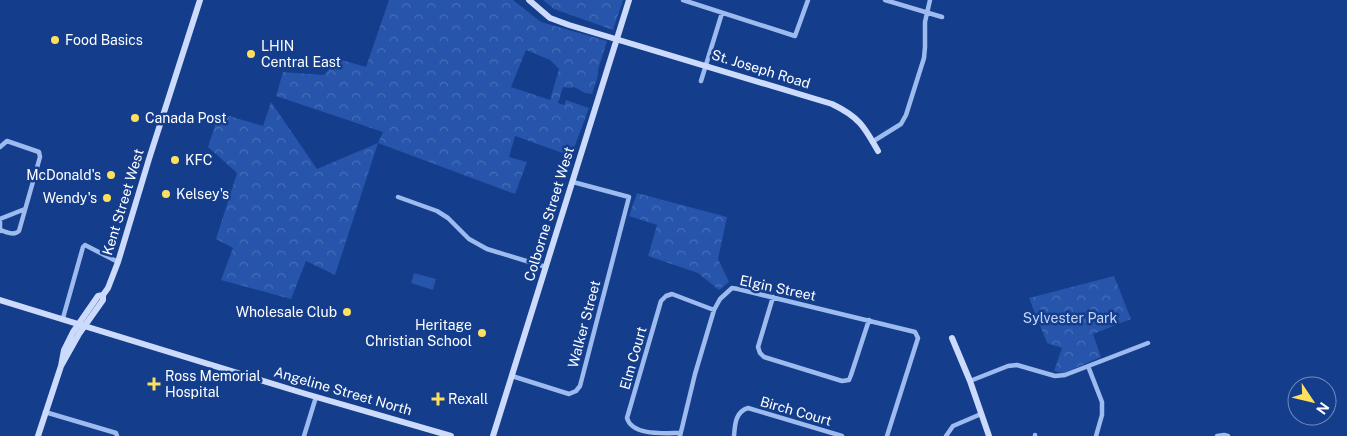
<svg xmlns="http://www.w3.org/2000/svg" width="1347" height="436" viewBox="0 0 1347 436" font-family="'Public Sans',sans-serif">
  <defs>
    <pattern id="forest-crowns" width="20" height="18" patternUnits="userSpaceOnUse" patternTransform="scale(1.25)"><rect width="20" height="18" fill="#2655ab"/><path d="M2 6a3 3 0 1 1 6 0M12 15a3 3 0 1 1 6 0" fill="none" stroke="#476eb8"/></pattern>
  </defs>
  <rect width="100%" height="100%" fill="#143d8c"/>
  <!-- forest -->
  <path fill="url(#forest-crowns)" fill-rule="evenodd" d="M389 0H513L541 22 607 41 598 70V75L592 94 585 93 574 87 570 88 563 87 558 103 564 105 566 100 589 108 571 156 515 136 509 157 527 162 515 194 378 143 335 275 306 261 291 299 221 280 233 248 216 239 237 173 208 147 219 113 263 126 271 102 317 169 378 143 383 132 276 96 283 72 324 75 338 59 366 67ZM526 50 550 60 559 69 550 100 511 87Z
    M543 0H623L613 30 554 9Z
    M637 193 727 217 718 259 729 282 719 290 698 273 648 256 657 225 629 216Z
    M1114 276 1131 319 1093 334 1101 357 1064 373 1054 371 1062 348 1047 343 1029 298Z"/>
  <!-- garden -->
  <path fill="#2655ab" d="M414 273 436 279 433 290 411 283Z"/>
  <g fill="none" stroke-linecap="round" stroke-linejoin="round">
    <!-- street -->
    <path stroke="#9ebbf0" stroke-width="4.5" d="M683 0 795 36 808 0
      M885 0 942 17
      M701 81 722 13
      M872 142 901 124 906 115 924 58 925 47V22L930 0
      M0 147 7 141 39 152 40 157 19 231C14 236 7 232 0 230
      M398 197 437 211 448 218 469 239 487 249 546 267
      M0 231V219L25 209
      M773 297 758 347 760 353 764 357 842 381 849 380 851 375 869 320
      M63 318 83 247 85 245 118 262
      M1088 366 1102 402V415L1096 436
      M512 376 569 394 576 391 580 386 629 197 573 182
      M970 381 1008 366 1017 365 1055 376 1065 375 1148 343
      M45 412 116 433 117 436
      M680 433C664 433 632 436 627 418L661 301 666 296 672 294 714 310
      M304 436 316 397
      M680 436 695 374 714 310 720 299 732 288 738 289 915 332 918 338 887 436
      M734 436C735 425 735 412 748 408L842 436
      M946 436 953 426 981 414
      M1035 436V435
      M1217 436 1224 435 1228 436"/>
    <!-- secondary -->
    <path stroke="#ccdbfb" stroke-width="6" d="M529 0 550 18 569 25 832 104C859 117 864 126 878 151
      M0 300 306 394 451 436
      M952 338 970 381 989 436
      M61 366 79 334 103 300V295L108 288 118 262 149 159 200 0
      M38 436 61 366 64 350 73 332 98 296 103 295
      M493 436 629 0"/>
  </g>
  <!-- markers -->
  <g fill="#ffe05d" stroke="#143d8c" stroke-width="2">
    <circle cx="55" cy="40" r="5"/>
    <circle cx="251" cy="54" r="5"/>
    <circle cx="135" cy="118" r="5"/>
    <circle cx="175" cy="160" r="5"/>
    <circle cx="111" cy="175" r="5"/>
    <circle cx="166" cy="194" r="5"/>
    <circle cx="107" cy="198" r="5"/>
    <circle cx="347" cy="312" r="5"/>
    <circle cx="482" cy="333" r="5"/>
    <path d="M151.5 376.5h5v5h5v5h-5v5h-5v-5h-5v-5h5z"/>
    <path d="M435.5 391.5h5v5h5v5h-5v5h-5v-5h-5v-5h5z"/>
  </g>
  <g text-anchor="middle" stroke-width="5" stroke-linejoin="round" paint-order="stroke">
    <!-- poi labels -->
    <g font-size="14" fill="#fff" stroke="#143d8c" text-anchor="start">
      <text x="65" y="45">Food Basics</text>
      <text x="261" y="51">LHIN<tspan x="261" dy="16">Central East</tspan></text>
      <text x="145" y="123">Canada Post</text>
      <text x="185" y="165">KFC</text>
      <text x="101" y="180" text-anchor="end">McDonald's</text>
      <text x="176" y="199">Kelsey's</text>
      <text x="97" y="203" text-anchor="end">Wendy's</text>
      <text x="337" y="317" text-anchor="end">Wholesale Club</text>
      <text x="472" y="330" text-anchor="end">Heritage<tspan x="472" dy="16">Christian School</tspan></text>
      <text x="165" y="381">Ross Memorial<tspan x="165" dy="16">Hospital</tspan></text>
      <text x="448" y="404">Rexall</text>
    </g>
    <!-- street labels -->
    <g font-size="14" fill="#fff" stroke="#143d8c">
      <text transform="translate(761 69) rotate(17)" y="5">St. Joseph Road</text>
      <text transform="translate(123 202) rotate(-73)" y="5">Kent Street West</text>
      <text transform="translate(549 214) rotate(-73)" y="5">Colborne Street West</text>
      <text transform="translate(778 288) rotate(12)" y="5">Elgin Street</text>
      <text transform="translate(584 324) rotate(-75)" y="5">Walker Street</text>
      <text transform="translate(633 358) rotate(-74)" y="5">Elm Court</text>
      <text transform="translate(343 391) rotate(16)" y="5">Angeline Street North</text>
      <text transform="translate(796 411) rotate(16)" y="5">Birch Court</text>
    </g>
    <!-- park labels -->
    <g font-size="14" fill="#c4d8fc" stroke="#143d8c">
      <text x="1070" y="323">Sylvester Park</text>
    </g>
  </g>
  <!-- north arrow -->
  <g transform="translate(1312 401) rotate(125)"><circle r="24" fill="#143d8c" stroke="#728bba"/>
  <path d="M0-4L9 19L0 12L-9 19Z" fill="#ffe05d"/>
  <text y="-8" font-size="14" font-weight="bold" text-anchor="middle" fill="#ffffff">N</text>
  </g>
</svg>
